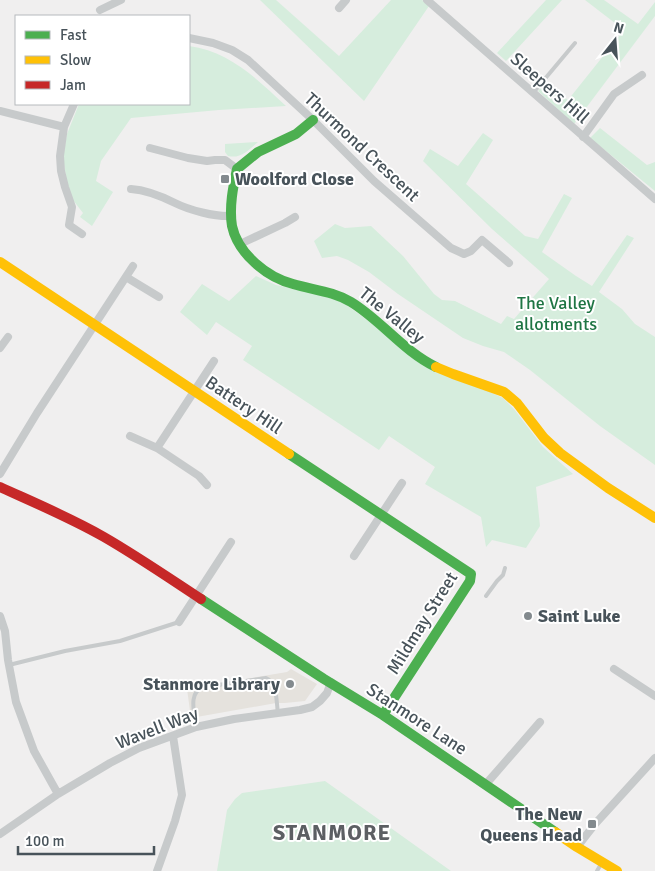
<svg xmlns="http://www.w3.org/2000/svg" width="655" height="871" viewBox="0 0 655 871" font-family="Signika,sans-serif">
  <rect width="100%" height="100%" fill="#f0efef"/>
  <!-- commercial -->
  <path fill="#e5e2dd" d="M291 669 317 684 305 701 285 703H276L191 718 187 689 287 672Z"/>
  <!-- green -->
  <path fill="#d6eddd" d="M260 0H276L339 56 391 0H422L429 6 364 101Z
    M546 0H562L506 61 497 53Z
    M585 0H604L638 24 655 2V16L574 124 538 91 545 82 568 100 624 30Z
    M189 46C229 51 257 79 286 106L219 110 131 118 101 161 96 181 113 192 92 226 80 217 83 213 73 200 67 184 63 157 67 134 79 104H189Z
    M600 128 647 165 655 162V191L590 138Z
    M483 133 493 140 466 184 525 236 538 239 564 194 572 198 542 252 576 276 592 286 627 235 634 238 599 292 622 309 635 324 655 337V465L600 426 530 370 504 352 483 346 463 338 398 294 369 272 348 260 337 256 322 258 314 241 335 224 345 228 371 226 403 256 434 294 442 300 455 301 501 324 507 316 514 319 549 279 492 229 423 161 430 149 458 166Z
    M258 142C248 150 241 159 228 156L225 152V144Z
    M256 276 276 285 317 294 341 301 385 333 481 388 503 398 514 409 543 447 573 474 536 487 540 526 526 548 492 540 486 547 481 517 425 484 435 467 389 436 379 450 243 360 252 346 216 322 207 335 180 312 202 284 229 301Z
    M325 781 451 871H217L227 810 235 799 242 793Z"/>
  <g fill="none" stroke-linecap="round" stroke-linejoin="round">
    <!-- lane -->
    <path stroke="#c7cacb" stroke-width="4" d="M533 93 575 43
      M486 596 497 581 503 575 505 568
      M9 665 65 651 120 641 179 622
      M196 727C195 714 187 692 204 687L266 678C278 683 276 702 278 713
      M597 871 601 864"/>
    <!-- street -->
    <path stroke="#c7cacb" stroke-width="8" d="M427 0 655 199
      M339 8 346 0
      M100 10 121 0
      M189 38 213 43 232 50 248 60 313 120 374 181 451 248 464 254 471 251 482 240 509 263
      M74 104 64 127 60 156 61 171 65 187 72 207 69 225 82 234
      M0 111 64 127
      M583 137 614 94 642 75
      M150 148 188 158 207 161 215 160H225L237 169
      M131 189C147 190 161 196 175 203 189 210 215 217 231 216
      M240 244 285 223 295 217
      M126 277 159 297
      M0 348 8 337
      M130 436 157 448
      M0 474 37 413 133 266
      M207 485 199 476 157 448 214 361
      M354 556 402 483
      M0 616 5 631 8 660 16 702 34 751 58 794
      M179 622 231 542
      M614 669 655 696
      M486 784 540 722
      M0 834 58 794 110 763 139 748 196 727 234 719 300 710 312 707 320 701 327 693 331 682
      M577 847 595 824 655 758
      M157 871 175 821 182 795 173 736"/>
    <!-- fast -->
    <path stroke="#4caf50" stroke-width="10" d="M313 120 296 134 258 152 237 169C233 187 229 207 232 226 238 254 267 277 293 284 313 290 333 291 351 302 382 321 403 351 436 367
      M289 454 471 574 470 581 383 715
      M201 599 324 679 383 715 555 832"/>
    <!-- slow -->
    <path stroke="#ffc107" stroke-width="10" d="M0 262 289 454
      M436 367 453 374 504 392 517 403 544 438 560 453 608 488 655 518
      M555 832 577 847 617 871"/>
    <!-- jam -->
    <path stroke="#c62828" stroke-width="10" d="M0 487C35 503 71 518 104 537 137 556 169 578 201 599"/>
  </g>
  <!-- markers -->
  <g fill="#838a8e" stroke="#fff" stroke-width="2">
    <rect x="220" y="174" width="10" height="10" rx="2.5"/>
    <circle cx="528" cy="616" r="5"/>
    <circle cx="290" cy="684" r="5"/>
    <rect x="587" y="819" width="10" height="10" rx="2.5"/>
  </g>
  <g text-anchor="middle" stroke-width="4" stroke-linejoin="round" paint-order="stroke">
    <!-- street labels -->
    <g font-size="18" fill="#48535a" stroke="#fff">
      <text transform="translate(550 88) rotate(41)" y="6">Sleepers Hill</text>
      <text transform="translate(362 147) rotate(43)" y="6">Thurmond Crescent</text>
      <text transform="translate(392 315) rotate(39)" y="6">The Valley</text>
      <text transform="translate(244 405) rotate(34)" y="6">Battery Hill</text>
      <text transform="translate(422 623) rotate(-58)" y="6">Mildmay Street</text>
      <text transform="translate(417 719) rotate(33)" y="6">Stanmore Lane</text>
      <text transform="translate(157 728) rotate(-21)" y="6">Wavell Way</text>
    </g>
    <!-- poi labels -->
    <g font-size="18" font-weight="bold" fill="#48535a" stroke="#fff" text-anchor="start">
      <text x="235" y="185">Woolford Close</text>
      <text x="538" y="622">Saint Luke</text>
      <text x="280" y="690" text-anchor="end">Stanmore Library</text>
      <text x="582" y="820" text-anchor="end">The New<tspan x="582" dy="21">Queens Head</tspan></text>
    </g>
    <!-- park labels -->
    <g font-size="18" fill="#1f7544" stroke="#fff">
      <text x="556" y="309">The Valley<tspan x="556" dy="21">allotments</tspan></text>
    </g>
    <!-- district labels -->
    <g font-size="22" font-weight="bold" letter-spacing="1" fill="#5c5f63" stroke="#fff">
      <text x="332" y="840">STANMORE</text>
    </g>
  </g>
  <!-- legend -->
  <rect x="15" y="15" width="175" height="90" fill="#ffffff" stroke="#b6babd"/>
  <rect x="25" y="31" width="25" height="8" fill="#4caf50" stroke="#b6babd"/>
  <text x="60" y="40" font-size="15" fill="#48535a">Fast</text>
  <rect x="25" y="56" width="25" height="8" fill="#ffc107" stroke="#b6babd"/>
  <text x="60" y="65" font-size="15" fill="#48535a">Slow</text>
  <rect x="25" y="81" width="25" height="8" fill="#c62828" stroke="#b6babd"/>
  <text x="60" y="90" font-size="15" fill="#48535a">Jam</text>
  <!-- north arrow -->
  <g transform="translate(615 40) rotate(17)" stroke="#ffffff" stroke-width="4" paint-order="stroke">
  <path d="M0-4L9 19L0 12L-9 19Z" fill="#48535a"/>
  <text y="-8" font-size="14" font-weight="bold" text-anchor="middle" fill="#48535a">N</text>
  </g>
  <!-- scale -->
  <path d="M18 846v8h136v-8" fill="none" stroke="#48535a" stroke-width="2.5"/>
  <text x="25" y="846" font-size="15" fill="#48535a" stroke="#ffffff" stroke-width="4" paint-order="stroke">100 m</text>
</svg>
